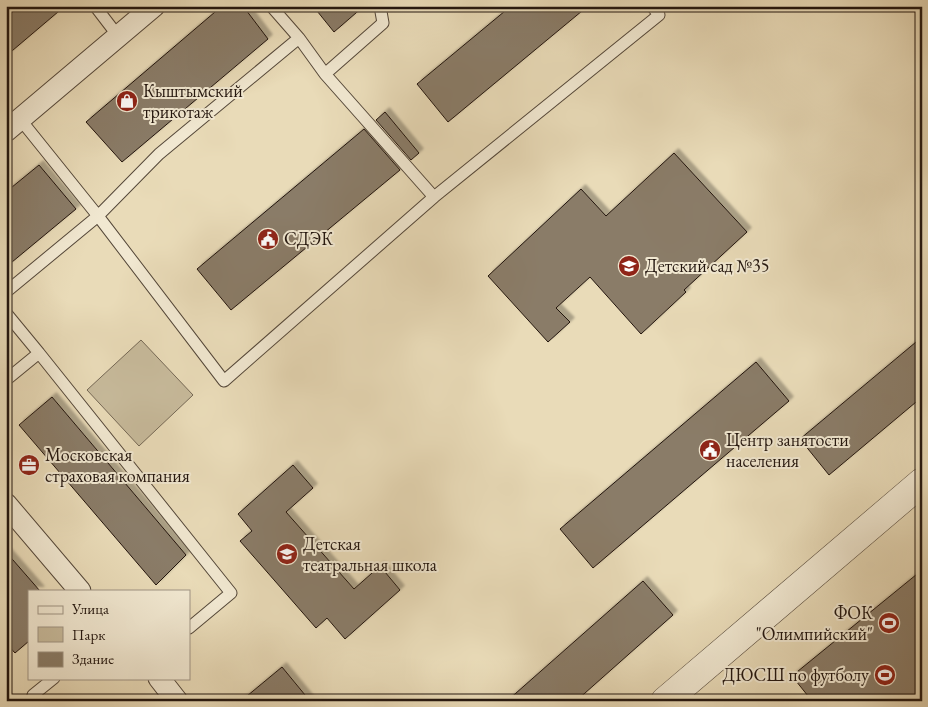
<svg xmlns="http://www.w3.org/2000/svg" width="928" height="707" viewBox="0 0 928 707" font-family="'EB Garamond',serif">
  <defs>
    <filter id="shadow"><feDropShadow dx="4.5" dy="-4.5" stdDeviation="1" flood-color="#0004"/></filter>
  </defs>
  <rect width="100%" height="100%" fill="#e9dbb8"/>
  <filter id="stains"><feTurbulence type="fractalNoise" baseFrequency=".004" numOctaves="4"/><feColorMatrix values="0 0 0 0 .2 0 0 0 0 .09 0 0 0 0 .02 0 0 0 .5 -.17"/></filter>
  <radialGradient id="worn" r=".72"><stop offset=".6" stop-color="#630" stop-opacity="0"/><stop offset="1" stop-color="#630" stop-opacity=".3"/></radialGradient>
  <!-- green -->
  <path fill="#c7ba9b" stroke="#756855" d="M141 340 193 395 139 446 87 390Z"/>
  <!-- building -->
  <path fill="#8a7c67" stroke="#23160f" filter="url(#shadow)" d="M6 6H65L6 56Z
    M222 6H243L268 39 122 162 86 122Z
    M313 6H364L334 32Z
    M511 6H588L448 122 417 84Z
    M385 112 419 153 411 160 376 120Z
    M364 129 400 170 231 310 197 269Z
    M674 153 747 232 684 290 686 292 641 334 590 277 556 308 570 322 548 342 488 276 581 189 606 216Z
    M39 165 76 209 6 267V192Z
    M922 337V397L829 475 800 439Z
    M756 362 789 401 593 568 560 529Z
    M52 397 186 555 156 585 19 425Z
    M293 465 313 488 286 512 354 589 380 566 400 590 345 639 327 618 316 628 240 541 252 531 238 514Z
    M6 552 40 591H29V641L15 653 6 643Z
    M922 570V701H812L792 676Z
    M643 581 673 615 576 701H507Z
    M282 667 310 701H241Z"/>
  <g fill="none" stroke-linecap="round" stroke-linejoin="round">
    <!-- service casing -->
    <g stroke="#544739" stroke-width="13">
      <path id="service" d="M95 6 118 36
        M271 6 299 38 325 74 434 197 659 15 652 6
        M299 38 159 154 98 216 224 381 434 197
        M325 74 383 23 380 6
        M6 292 98 216 20 119
        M6 313 39 353 6 380
        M39 353 231 593 189 628
        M37 701 33 695 54 678"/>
    </g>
    <!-- minor casing -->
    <g stroke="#544739" stroke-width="23">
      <path id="minor" d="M6 131 154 6
        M6 504 80 591
        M159 678 177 701"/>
    </g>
    <!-- tertiary casing -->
    <g stroke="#544739" stroke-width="29">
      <path id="tertiary" d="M665 701 922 482"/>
    </g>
    <!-- service -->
    <use href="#service" stroke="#f1e8d1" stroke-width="11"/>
    <!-- minor -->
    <use href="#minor" stroke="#f1e8d1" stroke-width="21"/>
    <!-- tertiary -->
    <use href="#tertiary" stroke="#f1e8d1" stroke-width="28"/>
  </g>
  <!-- icons -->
  <defs>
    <g id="shop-disc" transform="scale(1.125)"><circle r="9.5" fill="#8f2418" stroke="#f1e8d1"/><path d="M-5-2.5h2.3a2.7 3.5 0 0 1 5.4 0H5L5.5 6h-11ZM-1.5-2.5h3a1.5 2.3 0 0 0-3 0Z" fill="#fff"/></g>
    <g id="civic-disc" transform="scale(1.125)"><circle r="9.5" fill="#8f2418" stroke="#f1e8d1"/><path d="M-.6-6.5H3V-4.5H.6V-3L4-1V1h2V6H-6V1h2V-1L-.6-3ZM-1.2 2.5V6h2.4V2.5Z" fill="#fff"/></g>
    <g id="school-disc" transform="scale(1.125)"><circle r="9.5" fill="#8f2418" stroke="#f1e8d1"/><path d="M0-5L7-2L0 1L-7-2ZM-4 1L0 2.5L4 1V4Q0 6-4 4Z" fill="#fff"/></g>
    <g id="office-disc" transform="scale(1.125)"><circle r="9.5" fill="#8f2418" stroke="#f1e8d1"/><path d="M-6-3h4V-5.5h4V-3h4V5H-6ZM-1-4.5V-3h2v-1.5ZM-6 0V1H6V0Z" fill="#fff"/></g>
    <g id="stadium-disc" transform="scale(1.125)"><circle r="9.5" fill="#8f2418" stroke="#f1e8d1"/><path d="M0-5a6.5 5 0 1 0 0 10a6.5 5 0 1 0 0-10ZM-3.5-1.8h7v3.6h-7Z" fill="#fff"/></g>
  </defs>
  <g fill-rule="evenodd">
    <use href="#shop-disc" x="127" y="101"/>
    <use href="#civic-disc" x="268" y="239"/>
    <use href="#school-disc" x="629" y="266"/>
    <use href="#civic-disc" x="710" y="450"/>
    <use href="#office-disc" x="29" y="465"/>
    <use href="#school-disc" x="287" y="554"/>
    <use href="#stadium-disc" x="889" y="623"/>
    <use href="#stadium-disc" x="885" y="675"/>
  </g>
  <g text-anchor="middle" stroke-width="4" stroke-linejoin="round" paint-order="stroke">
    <!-- poi labels -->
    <g font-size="18" fill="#23160f" stroke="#f1e8d1" text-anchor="start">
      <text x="143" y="97">Кыштымский<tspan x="143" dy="21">трикотаж</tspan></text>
      <text x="284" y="245">СДЭК</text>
      <text x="645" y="272">Детский сад №35</text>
      <text x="726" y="446">Центр занятости<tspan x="726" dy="21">населения</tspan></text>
      <text x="45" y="461">Московская<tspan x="45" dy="21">страховая компания</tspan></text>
      <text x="303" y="550">Детская<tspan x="303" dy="21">театральная школа</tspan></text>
      <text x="873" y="619" text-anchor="end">ФОК<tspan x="873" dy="21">"Олимпийский"</tspan></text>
      <text x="869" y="681" text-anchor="end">ДЮСШ по футболу</text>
    </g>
  </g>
  <!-- margin -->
  <rect width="928" height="707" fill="none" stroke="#e9dbb8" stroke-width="25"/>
  <rect x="8" y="8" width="913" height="692" fill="none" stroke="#23160f" stroke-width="2.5"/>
  <rect x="12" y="12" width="903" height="682" fill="none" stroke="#23160f"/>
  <!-- legend -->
  <rect x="28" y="590" width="162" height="90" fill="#f1e8d1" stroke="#9f9483"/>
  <rect x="38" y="606" width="25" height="8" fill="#f1e8d1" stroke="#9f9483"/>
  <text x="72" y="614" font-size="15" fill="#23160f">Улица</text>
  <rect x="38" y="627" width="25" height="15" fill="#c7ba9b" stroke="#9f9483"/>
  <text x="72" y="640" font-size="15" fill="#23160f">Парк</text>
  <rect x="38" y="652" width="25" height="15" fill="#8a7c67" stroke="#9f9483"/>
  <text x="72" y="664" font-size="15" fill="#23160f">Здание</text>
  <rect width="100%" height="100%" filter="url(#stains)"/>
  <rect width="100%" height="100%" fill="url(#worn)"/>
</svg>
